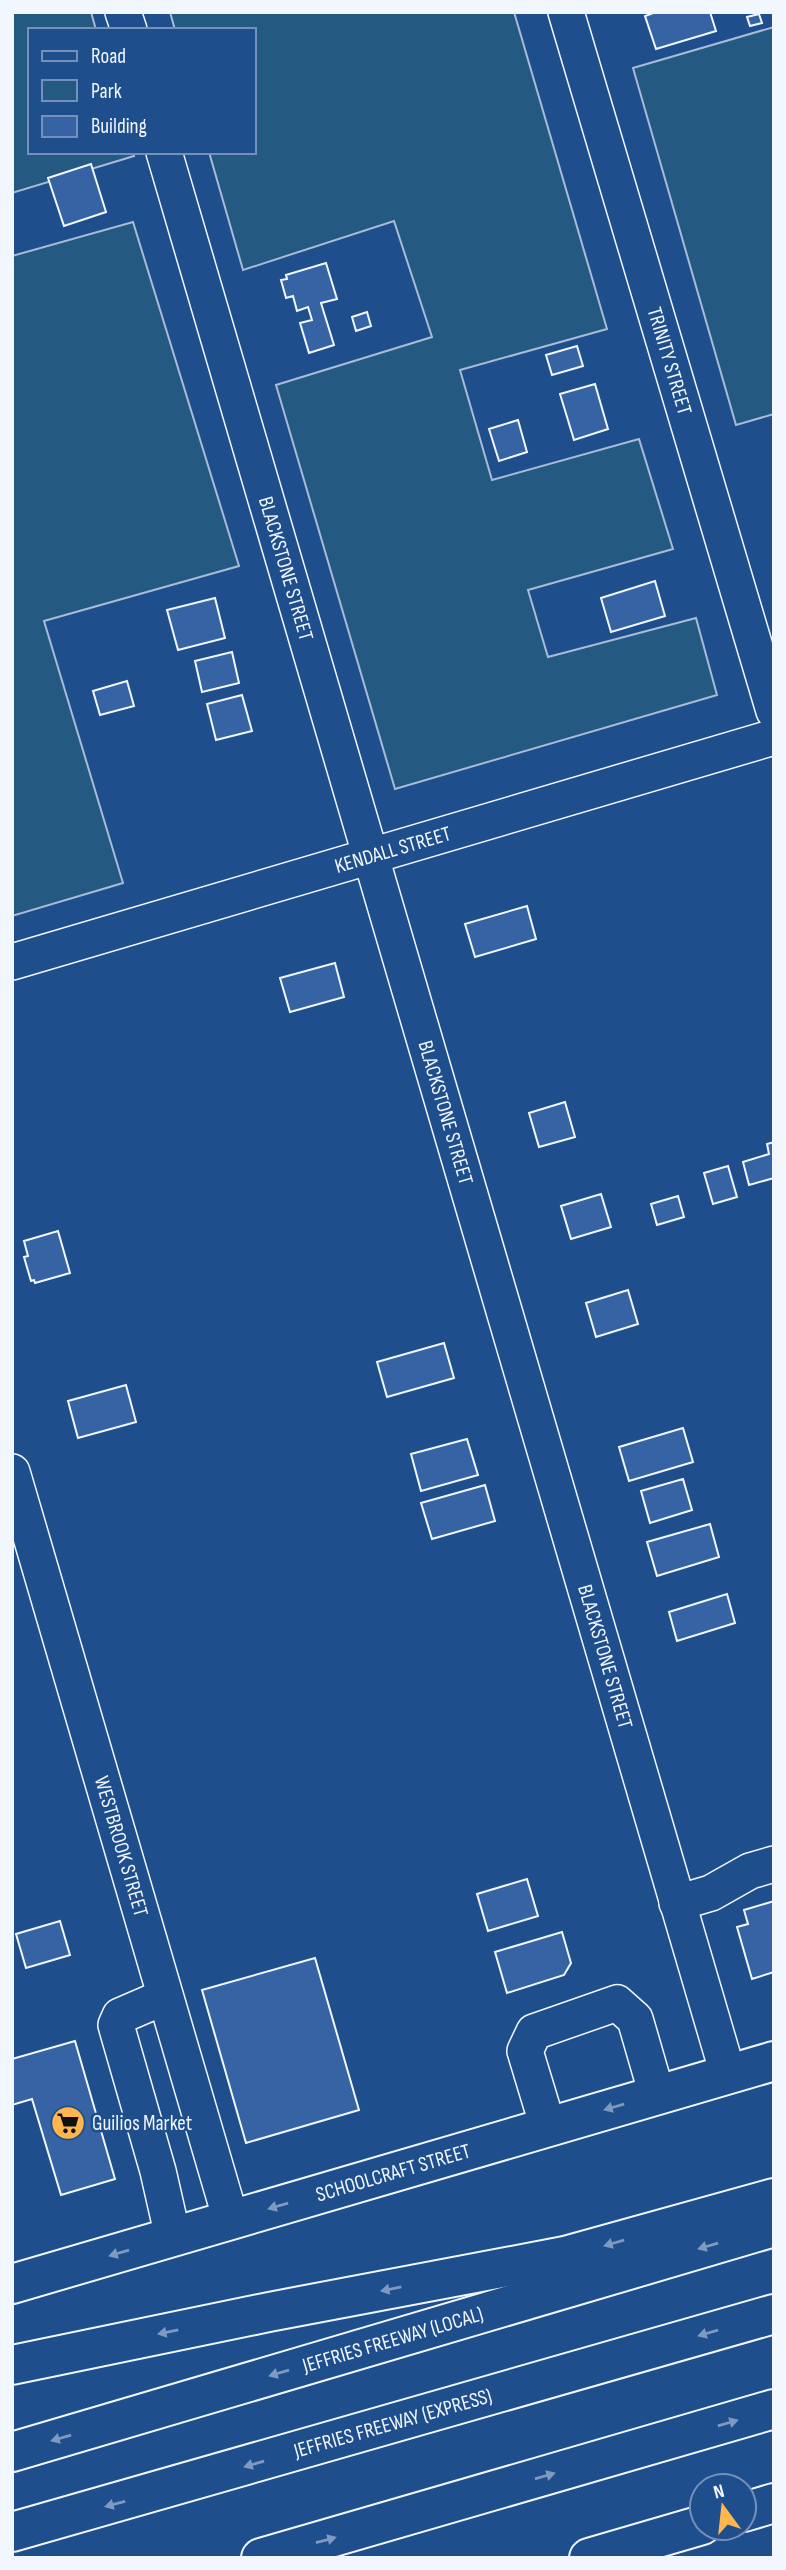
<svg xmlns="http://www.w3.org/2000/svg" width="786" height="2570" viewBox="0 0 786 2570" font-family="'Sofia Sans Condensed',sans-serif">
  <rect width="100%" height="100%" fill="#1f4e8c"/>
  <!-- green -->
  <path fill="#245a82" stroke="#a8bbd7" stroke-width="2" d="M12 12H91L96 30H30V152H133L134 156 12 193Z
    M170 12H514L607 329 460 370 492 480 639 439 673 549 528 590 548 657 696 618 717 695 395 789 276 385 432 337 394 221 243 270 209 152H254V30H175Z
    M774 27V414L736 425 633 68Z
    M133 222 239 566 44 621 123 883 12 916V256Z"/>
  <!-- building -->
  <path fill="#3563a3" stroke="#f2f6ff" stroke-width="2" d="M656 12H710L716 31 656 49 645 16Z
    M759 14 762 23 750 26 747 17Z
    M91 164 106 212 64 226 48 178Z
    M326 263 337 299 321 303 334 345 309 353 300 323 312 320 308 307 297 311 293 296 286 298 281 280 287 279 286 275Z
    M367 312 371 326 356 331 352 317Z
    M577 346 583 366 552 375 546 355Z
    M595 384 608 429 574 440 560 394Z
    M518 420 527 452 499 461 489 429Z
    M655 581 665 616 611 632 601 598Z
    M215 598 225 638 178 650 167 610Z
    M232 652 239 683 202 692 195 661Z
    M127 681 134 706 100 715 93 691Z
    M242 695 252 731 216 740 207 704Z
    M527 906 536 939 475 957 465 924Z
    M335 963 344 997 290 1012 280 978Z
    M565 1102 575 1137 539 1147 529 1113Z
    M774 1142V1178L749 1185 743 1162 769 1154 767 1144Z
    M728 1166 737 1197 713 1204 704 1173Z
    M601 1194 611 1227 571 1239 561 1206Z
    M678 1196 684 1217 657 1225 651 1204Z
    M58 1231 70 1273 35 1283 34 1280 31 1281 24 1257 28 1256 24 1241Z
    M628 1290 638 1324 596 1337 586 1303Z
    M444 1343 454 1378 387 1397 377 1362Z
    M126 1385 136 1422 78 1438 68 1401Z
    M683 1428 693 1462 629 1481 619 1447Z
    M467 1439 478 1475 421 1491 411 1454Z
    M683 1479 692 1510 650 1523 641 1491Z
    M485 1485 495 1521 432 1539 421 1503Z
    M710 1524 719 1557 657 1576 647 1542Z
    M727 1594 735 1623 677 1641 669 1612Z
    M527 1879 538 1916 488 1931 477 1894Z
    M774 1901V1972L752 1979 737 1927 748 1924 744 1910Z
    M60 1921 70 1955 26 1968 16 1934Z
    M562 1932 571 1963 564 1975 507 1993 495 1952Z
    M315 1958 359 2110 246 2143 202 1990Z
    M75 2041 115 2179 61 2195 32 2099 12 2105V2059Z"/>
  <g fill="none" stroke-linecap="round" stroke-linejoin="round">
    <!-- minor casing -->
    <g stroke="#f2f6ff" stroke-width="38">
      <g id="minor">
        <path d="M123 12 129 30"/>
        <path id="s1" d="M566 12 774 711"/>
        <path id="s2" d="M164 152 728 2074"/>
        <path id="s3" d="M12 962 774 737"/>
        <path id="s4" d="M12 1472 231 2220"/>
        <path d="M677 1903 711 1893 750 1871 774 1864"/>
        <path d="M164 1997 120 2016 116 2025 158 2171 173 2237"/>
        <path d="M548 2127 525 2051 534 2032 617 2003 635 2019 657 2095"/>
      </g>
    </g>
    <!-- major casing -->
    <g stroke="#f2f6ff" stroke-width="42">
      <g id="major">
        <path id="s5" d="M12 2284 774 2061"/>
      </g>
    </g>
    <!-- highway casing -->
    <g stroke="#f2f6ff" stroke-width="42">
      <g id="highway">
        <path d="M12 2365 269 2312 565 2256 774 2198"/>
        <path id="s6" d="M12 2452 774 2227"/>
        <path d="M744 2512 774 2503"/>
        <path id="s7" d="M12 2532 774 2314"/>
        <path d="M261 2558 774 2409"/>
        <path d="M589 2558 702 2525"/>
      </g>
    </g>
    <!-- minor -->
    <use href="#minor" stroke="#1f4e8c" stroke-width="35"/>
    <!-- major -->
    <use href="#major" stroke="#1f4e8c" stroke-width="38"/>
    <!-- highway -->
    <use href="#highway" stroke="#1f4e8c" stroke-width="38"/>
  </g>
  <!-- one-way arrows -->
  <defs><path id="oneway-solid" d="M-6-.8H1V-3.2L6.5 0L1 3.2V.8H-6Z" transform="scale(1.75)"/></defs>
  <g fill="#7e9ac0">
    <use href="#oneway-solid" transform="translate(614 2107) rotate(164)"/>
    <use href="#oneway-solid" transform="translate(278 2206) rotate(164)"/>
    <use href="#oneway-solid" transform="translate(614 2243) rotate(164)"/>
    <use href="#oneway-solid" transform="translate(708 2246) rotate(164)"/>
    <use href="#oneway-solid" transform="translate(119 2253) rotate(164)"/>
    <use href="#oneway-solid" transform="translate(391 2289) rotate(169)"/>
    <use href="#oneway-solid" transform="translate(168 2332) rotate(169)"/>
    <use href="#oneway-solid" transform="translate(708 2333) rotate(164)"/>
    <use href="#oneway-solid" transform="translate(279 2373) rotate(164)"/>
    <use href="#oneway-solid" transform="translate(728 2423) rotate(-16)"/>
    <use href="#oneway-solid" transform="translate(61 2438) rotate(164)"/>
    <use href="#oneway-solid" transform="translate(254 2464) rotate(164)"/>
    <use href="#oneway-solid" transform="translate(545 2476) rotate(-16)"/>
    <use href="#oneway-solid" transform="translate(115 2504) rotate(165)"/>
    <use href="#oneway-solid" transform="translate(326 2540) rotate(-15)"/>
  </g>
  <!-- icons -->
  <defs>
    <g id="supermarket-disc" transform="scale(1.75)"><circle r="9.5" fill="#ffb74d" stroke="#1f4e8c"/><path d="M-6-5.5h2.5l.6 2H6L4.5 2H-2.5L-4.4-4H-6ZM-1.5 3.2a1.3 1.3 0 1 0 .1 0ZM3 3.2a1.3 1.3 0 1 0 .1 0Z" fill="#111"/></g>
  </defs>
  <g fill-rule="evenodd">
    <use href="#supermarket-disc" x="68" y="2123"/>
  </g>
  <g text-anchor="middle" stroke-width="5" stroke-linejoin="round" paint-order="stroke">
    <!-- street labels -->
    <g font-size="21" fill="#f2f6ff" stroke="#1f4e8c">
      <text dy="7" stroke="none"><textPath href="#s1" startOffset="364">TRINITY STREET</textPath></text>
      <text dy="7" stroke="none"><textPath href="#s2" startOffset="434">BLACKSTONE STREET</textPath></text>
      <text dy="7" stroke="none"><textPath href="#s3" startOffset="397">KENDALL STREET</textPath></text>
      <text dy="7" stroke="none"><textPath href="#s2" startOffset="1001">BLACKSTONE STREET</textPath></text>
      <text dy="7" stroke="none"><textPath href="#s2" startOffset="1568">BLACKSTONE STREET</textPath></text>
      <text dy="7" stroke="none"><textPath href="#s4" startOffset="390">WESTBROOK STREET</textPath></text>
      <text dy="7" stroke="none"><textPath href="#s5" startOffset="397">SCHOOLCRAFT STREET</textPath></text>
      <text dy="7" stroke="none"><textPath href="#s6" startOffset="397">JEFFRIES FREEWAY (LOCAL)</textPath></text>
      <text dy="7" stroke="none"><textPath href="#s7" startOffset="396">JEFFRIES FREEWAY (EXPRESS)</textPath></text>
    </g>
    <!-- poi labels -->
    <g font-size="21" fill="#f2f6ff" stroke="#1f4e8c" text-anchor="start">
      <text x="92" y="2130">Guilios Market</text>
    </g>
  </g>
  <!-- border -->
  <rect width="786" height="2570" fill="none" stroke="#f2f6ff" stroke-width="28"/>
  <!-- legend -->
  <rect x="28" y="28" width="228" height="126" fill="#1f4e8c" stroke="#7391ba" stroke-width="2"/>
  <rect x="42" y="51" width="35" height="10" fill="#1f4e8c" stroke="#7391ba" stroke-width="2"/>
  <text x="91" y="63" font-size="21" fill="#f2f6ff">Road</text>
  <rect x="42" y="80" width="35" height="21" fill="#245a82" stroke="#7391ba" stroke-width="2"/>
  <text x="91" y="98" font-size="21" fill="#f2f6ff">Park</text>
  <rect x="42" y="116" width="35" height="21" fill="#3563a3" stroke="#7391ba" stroke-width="2"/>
  <text x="91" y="133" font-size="21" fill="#f2f6ff">Building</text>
  <!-- north arrow -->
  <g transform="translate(723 2507) rotate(345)"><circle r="33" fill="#1f4e8c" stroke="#7391ba" stroke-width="2"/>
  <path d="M0-5L12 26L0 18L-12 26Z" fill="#ffb74d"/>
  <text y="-10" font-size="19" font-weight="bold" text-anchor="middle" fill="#f2f6ff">N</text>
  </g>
</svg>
